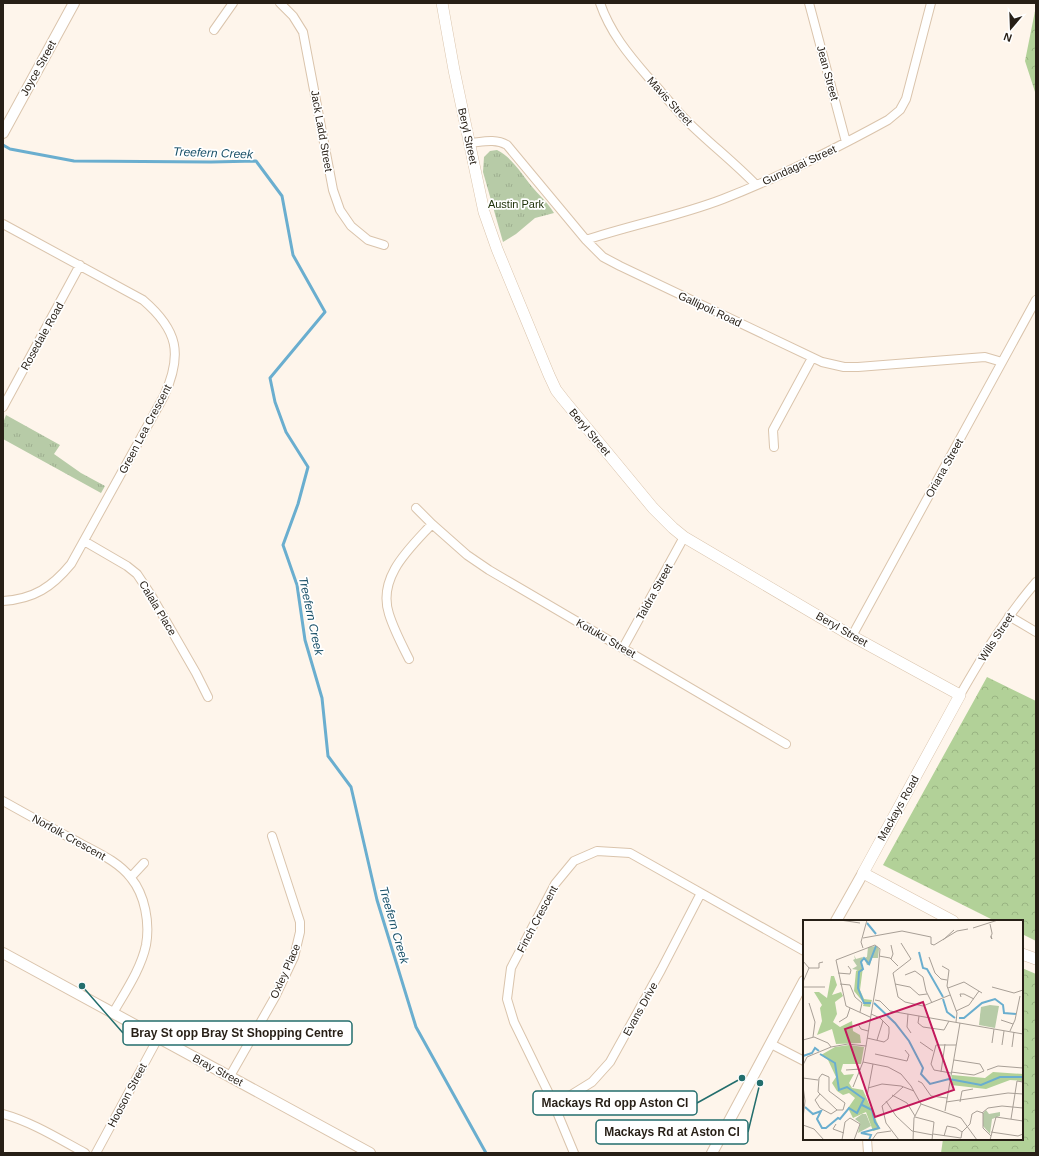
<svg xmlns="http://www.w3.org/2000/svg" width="1039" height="1156" viewBox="0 0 1039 1156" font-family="Arial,sans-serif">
  <defs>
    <pattern id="grass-tufts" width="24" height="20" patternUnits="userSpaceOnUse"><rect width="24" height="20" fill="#b7cba7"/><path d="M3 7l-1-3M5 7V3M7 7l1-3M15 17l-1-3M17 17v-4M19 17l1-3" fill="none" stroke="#9dae8f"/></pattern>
    <pattern id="forest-crowns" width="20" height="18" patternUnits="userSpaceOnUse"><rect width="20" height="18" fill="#b2d198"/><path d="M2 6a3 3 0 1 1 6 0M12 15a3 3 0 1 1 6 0" fill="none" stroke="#99b382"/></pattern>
  </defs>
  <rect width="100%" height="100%" fill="#fef5eb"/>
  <!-- grass -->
  <path fill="url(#grass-tufts)" d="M497 150C513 158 522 175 534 189 541 197 548 203 554 213L535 218 516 234 503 242 483 172 484 157 490 151Z
    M6 415 60 445 54 454 81 473 105 486 101 493 3 439V423Z"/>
  <!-- forest -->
  <path fill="url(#forest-crowns)" d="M1036 6V95L1025 61Z
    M987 677 1036 701V941L1022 934V921H995L883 865Z
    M1022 968 1036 974V1153H941L943 1139H1022Z"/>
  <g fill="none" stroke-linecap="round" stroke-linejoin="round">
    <!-- stream -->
    <path stroke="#6aaecf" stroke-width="3" d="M3 145 10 149 74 161 211 162 256 161 282 196 293 255 325 312 270 378 275 402 286 432 308 467 298 504 283 545 297 585 305 640 322 698 328 756 351 787 377 900 416 1027 486 1153"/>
    <!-- minor casing -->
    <g stroke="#dac4ac" stroke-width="10">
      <path id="minor" d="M280 3 293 16 303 32 333 190 340 210 351 226 368 240 384 245
        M600 3C610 32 628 54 648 77 661 91 673 107 687 121 709 143 734 162 756 185
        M809 3 846 142
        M214 30 233 3
        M470 143C482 142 495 138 507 145L586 240 603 257 620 266 822 362 844 367H858L985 357 1002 362
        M3 224 143 300C178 330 183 354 164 396L71 564C52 587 34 599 3 601
        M586 240C631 225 679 216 723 199 780 177 835 149 888 120L900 110 906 99 931 3
        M3 407 80 265
        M774 447 773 430 812 358
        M416 508 432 524
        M84 541 127 566 137 574 151 595 196 673 208 697
        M1009 616 1036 632
        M852 636 1036 300
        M623 648 684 537
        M409 659C402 645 394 630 389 614 377 577 410 548 432 524L467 555 489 570 786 744
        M960 695C983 655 1006 617 1036 582
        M3 801C28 815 53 829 78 842 96 852 118 861 131 878 145 895 150 923 146 945 141 969 125 992 113 1013
        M131 877 144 863
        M771 1044 804 1061
        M230 1076 275 997 294 957 300 932V922L272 836
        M552 1100 571 1095 592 1082 610 1062 661 970 701 893
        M3 1114C32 1122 59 1139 85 1153
        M867 1139 868 1153
        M96 1153 158 1038
        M574 1153 552 1100 514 1022 507 999 511 968 555 884 574 861 597 851 630 853 804 951"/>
    </g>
    <!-- tertiary casing -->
    <g stroke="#dac4ac" stroke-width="12">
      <path id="tertiary" d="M3 133 74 3
        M836 921 863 873
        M3 953 370 1153
        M712 1153 804 981"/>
    </g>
    <!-- secondary casing -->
    <g stroke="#dac4ac" stroke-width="12">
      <path id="secondary" d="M442 3 454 70 484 212 497 249 549 375 556 390 563 399 653 508 673 528 684 537 852 636 960 695 863 873 953 921
        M1022 954 1036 959"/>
    </g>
    <!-- minor -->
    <use href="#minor" stroke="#fff" stroke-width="8"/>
    <!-- tertiary -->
    <use href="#tertiary" stroke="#fff" stroke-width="10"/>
    <!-- secondary -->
    <use href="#secondary" stroke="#fff" stroke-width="11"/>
  </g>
  <g text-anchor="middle" stroke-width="3.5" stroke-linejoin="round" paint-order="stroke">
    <!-- street labels -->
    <g font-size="11" fill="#271f16" stroke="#fff">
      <text transform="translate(38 68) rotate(-61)" y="4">Joyce Street</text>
      <text transform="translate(828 73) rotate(75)" y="4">Jean Street</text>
      <text transform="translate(670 101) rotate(48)" y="4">Mavis Street</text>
      <text transform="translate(322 131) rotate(80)" y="4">Jack Ladd Street</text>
      <text transform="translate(468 136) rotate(78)" y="4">Beryl Street</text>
      <text transform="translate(799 165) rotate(-25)" y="4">Gundagai Street</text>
      <text transform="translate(710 309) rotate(25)" y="4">Gallipoli Road</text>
      <text transform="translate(42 336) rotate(-61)" y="4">Rosedale Road</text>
      <text transform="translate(145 429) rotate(-62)" y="4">Green Lea Crescent</text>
      <text transform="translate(590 432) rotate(50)" y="4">Beryl Street</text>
      <text transform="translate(944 468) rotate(-61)" y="4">Oriana Street</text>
      <text transform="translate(654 592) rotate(-61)" y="4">Taldra Street</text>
      <text transform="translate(158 608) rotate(59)" y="4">Calala Place</text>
      <text transform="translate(842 629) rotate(30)" y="4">Beryl Street</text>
      <text transform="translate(996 637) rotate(-57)" y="4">Wills Street</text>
      <text transform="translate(606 638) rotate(30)" y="4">Kotuku Street</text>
      <text transform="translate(898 808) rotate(-61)" y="4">Mackays Road</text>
      <text transform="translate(69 837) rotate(29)" y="4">Norfolk Crescent</text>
      <text transform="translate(537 919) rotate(-62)" y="4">Finch Crescent</text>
      <text transform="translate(285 971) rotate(-66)" y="4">Oxley Place</text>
      <text transform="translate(640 1009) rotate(-61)" y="4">Evans Drive</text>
      <text transform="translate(218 1070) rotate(28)" y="4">Bray Street</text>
      <text transform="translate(127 1095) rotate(-62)" y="4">Hooson Street</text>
    </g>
    <!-- park labels -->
    <g font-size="11" fill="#20330a" stroke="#fff">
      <text x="516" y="208">Austin Park</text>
    </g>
    <!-- water labels -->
    <g font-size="12" font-style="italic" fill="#1a5169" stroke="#fff">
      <text transform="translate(213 153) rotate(2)" y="4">Treefern Creek</text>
      <text transform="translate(311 616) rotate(78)" y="4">Treefern Creek</text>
      <text transform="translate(394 925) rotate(74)" y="4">Treefern Creek</text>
    </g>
  </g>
  <!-- overview -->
  <g transform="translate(803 920)">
    <rect width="220" height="220" fill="#fef5eb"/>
    <path d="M74 26 76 29 75 38H69L67 45H64L61 38 64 37 65 27ZM51 35 53 39 60 37 58 43 60 51 49 49 54 46 50 40 52 39ZM187 85 196 86 192 108 176 105 178 87ZM183 190 186 194 197 192V196L189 199 187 214 180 206V193ZM59 194H63L68 206 55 213 57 203 52 199Z" fill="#b7cba7"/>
    <path d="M60 47 57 70 61 79 69 80 67 87 60 86 61 83 51 71 53 51ZM28 56H31L34 65 29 75 38 72 40 76 32 82 34 94 30 102 37 107 49 101 50 111 57 115 58 123 33 124 29 109 14 115 19 101 17 88 19 85 11 72H16L24 78ZM46 125 61 127 58 144H40L38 151 41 155 51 154 46 163 49 168 60 170 77 209 70 211 63 192 50 198 45 188 52 178 46 173 40 175 34 171 29 163 33 157 25 140 18 135 32 127ZM190 152 220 154V161L207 160 183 169 148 165 149 155 182 158Z" fill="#b2d198"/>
    <path d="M177 97a8 8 0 1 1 16 0a8 8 0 1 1-16 0Z" fill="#b7cba7"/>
    <path fill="none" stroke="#6aaecf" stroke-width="2" d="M64 3 73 14M116 32 120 48 124 49 140 77M140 79 144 92 152 98M68 83H61L55 68 56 52 60 49 58 42 61 38 66 44 73 26M71 83 92 103 106 121 120 148 118 154 127 164 146 159 178 165 197 157H220M156 98H161L179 83 192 79 200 85 201 93 213 94M0 136 9 133 12 128 16 131M59 185 69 190 72 202 76 208 58 213 68 215 66 220M2 187 10 194 18 191 14 199 19 208H23L35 198 37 199 46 188 54 193 61 179 44 167 36 170 32 143 17 134"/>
    <path fill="none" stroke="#a89f96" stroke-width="1" d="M37 0 57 3M187 4 189 13V14L188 16V18L189 19 188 16M170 8 195 0M60 18 99 11 128 17V24L131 25 154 11 165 9M140 20 151 10M98 23 108 39 90 53 95 77 102 82 120 86 147 75M88 25 90 34 88 39M60 28 58 22 64 0M76 36 87 38 95 46M126 37 132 53 138 59 144 60M0 41 6 48 0 62M139 46 146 50 144 66 154 93 153 102M6 48H16V43L20 42M35 53 47 54 48 50 45 46M102 55 112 51 120 57 123 71 129 83M37 64 47 65 52 77 59 83 57 92M92 64 107 67 116 75 124 74M0 67H22M189 67 211 73 220 70M145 68 161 62 179 73M158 77 157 74H161L171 79M72 80 77 81 87 91 220 114M6 83 12 102 10 117M153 91 166 85 176 71M105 94 104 107 108 113M116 96 115 103 120 107 141 110 146 101M198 100 210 104M36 102 44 97 47 88M55 104 58 109 65 111M207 111 212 100 217 76M64 118 81 122 85 119 86 113V107L77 98 68 94M0 120 11 117 25 123 28 127M74 120 80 101M117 122 130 131M189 123 191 109M199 125 201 111M63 126 75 52 77 29 72 25 33 40 43 86 67 97M209 127 211 112M72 134 104 141 106 135 102 130M0 145 4 137 28 127 45 124 63 126 60 142 85 147 98 154 108 166 118 184 158 198 174 220M43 150 58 149M184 150 195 146 220 148M138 152 142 124M148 152 171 155 181 151 177 144 151 140M148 153 131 150 128 144 133 125H153M19 154 26 157V171L42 183 40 190H34L15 172 16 158ZM0 158 15 160M115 161 119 163 128 176 144 178M0 166 2 181 0 198M50 167 60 142M65 168 79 164 98 166 111 171M17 174 12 180 17 188 28 194 34 190M89 175 104 183 112 196M64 176 70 144M83 181 93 196 109 211 130 215M143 182 205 173 220 174M157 182 159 171 170 169M142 191 157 103M179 193 185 188 199 186 220 188M112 197 131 202 129 220M208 199 214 161 220 162M33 204 30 209 41 213M0 205 11 209 21 220M188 212 215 216 220 214M130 214 158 218M141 216 144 206 153 208 159 212M158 218 159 212 167 204 169 194 174 191 180 193V208L188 216M39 220 42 202 47 198 57 204 51 220M69 220 74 213 88 211M96 220 83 203 79 186 100 167M110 220 111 198 118 184M187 220 193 197 220 201"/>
    <path fill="#c2185b" fill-opacity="0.15" stroke="#c2185b" stroke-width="2" d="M120 82 151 170 72 197 42 109Z"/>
    <rect width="220" height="220" fill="none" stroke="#271f16" stroke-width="2"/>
  </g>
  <!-- callouts -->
  <path fill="none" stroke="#236e6d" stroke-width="1.5" d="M82 986L123 1033M742 1078L697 1103M760 1083L748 1132"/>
  <g fill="#236e6d" stroke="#fff" stroke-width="1.5">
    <circle cx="82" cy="986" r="4"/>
    <circle cx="742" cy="1078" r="4"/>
    <circle cx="760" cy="1083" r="4"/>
  </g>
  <g fill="#fff" stroke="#236e6d" stroke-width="1.5">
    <rect x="123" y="1021" width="229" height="24" rx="4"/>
    <rect x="533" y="1091" width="164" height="24" rx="4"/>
    <rect x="596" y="1120" width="152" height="24" rx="4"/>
  </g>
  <g font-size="12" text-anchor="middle" font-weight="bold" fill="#271f16">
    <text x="237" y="1037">Bray St opp Bray St Shopping Centre</text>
    <text x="615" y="1107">Mackays Rd opp Aston Cl</text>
    <text x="672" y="1136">Mackays Rd at Aston Cl</text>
  </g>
  <!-- border -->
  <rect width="1039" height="1156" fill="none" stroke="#271f16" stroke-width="8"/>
  <!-- north arrow -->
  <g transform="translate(1011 28) rotate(199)" stroke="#ffffff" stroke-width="3" paint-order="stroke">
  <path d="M0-3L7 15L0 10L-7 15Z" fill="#271f16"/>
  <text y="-6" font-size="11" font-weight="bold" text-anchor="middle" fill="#271f16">N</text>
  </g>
</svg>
